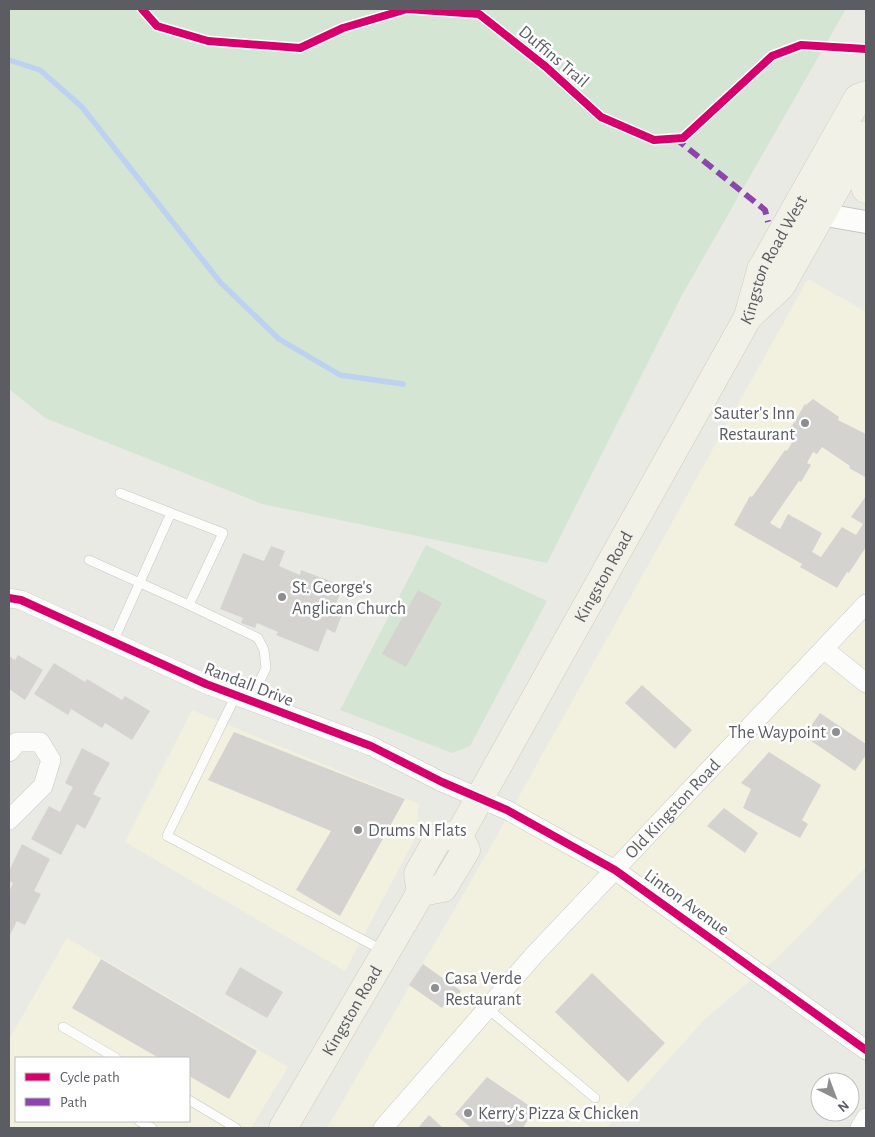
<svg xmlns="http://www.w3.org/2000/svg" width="875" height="1137" viewBox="0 0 875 1137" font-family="'Alegreya Sans',sans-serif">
  <rect width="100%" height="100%" fill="#eaeae5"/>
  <!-- commercial -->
  <path fill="#f2f1df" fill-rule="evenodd" d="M808 279 866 312V867L777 958 705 1019 607 1128H327L489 850Z
    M192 710 419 804 415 838 345 971 125 842Z
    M67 938 288 1067 251 1128H9V1040ZM16 1058H189V1121H16Z"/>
  <!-- green -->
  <path fill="#d4e5d4" d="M9 9H846L682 295 547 563 262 504 45 418 9 389Z
    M426 545 547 601 470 746 452 753 340 710Z"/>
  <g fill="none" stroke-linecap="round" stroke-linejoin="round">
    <!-- stream -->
    <path stroke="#bdd2f0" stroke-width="5.5" d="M9 60 40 70 82 107 220 282 279 339 340 375 403 384"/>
  </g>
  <!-- building -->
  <path fill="#d4d3d0" d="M813 399 839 417 838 420 866 434V474L865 477 849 468 850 466 822 447 817 454 813 452 807 463 811 465 801 482 799 481 770 523 780 529 788 514 822 533 812 552 821 557 842 527 856 535 863 524 851 517 866 496V547L849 573 847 572 837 588 800 567 802 564 734 525 750 496 752 497 785 450 787 451 793 441 786 436 805 404 806 405Z
    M271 546 285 551 279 566 300 575 301 570 343 586 334 608 343 612 335 633 327 629 318 652 276 635 278 632 257 623 255 628 241 623 243 618 220 609 243 553 264 561Z
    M418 590 442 603 406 667 382 654Z
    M18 655 43 670 25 700 9 689V656L15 660Z
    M54 663 85 682 87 679 122 700 125 696 150 711 132 740 105 723 102 728 71 709 68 715 34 694Z
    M642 685 692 730 675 749 625 703Z
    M820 713 866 744V755L855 771 804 736Z
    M234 732 405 799 340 916 296 890 331 831 208 780Z
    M82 748 110 763 93 794 101 798 85 829 77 824 61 855 31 839 49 806 60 812 73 787 65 783Z
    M769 752 821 785 802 820 808 824 800 838 743 808 751 789 741 783Z
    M724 808 758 833 745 853 707 826Z
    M22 844 50 859 34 891 41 894 25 925 17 921 9 937V892L13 883 9 881V871Z
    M101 959 257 1051 229 1099 189 1076V1058H159L72 1008Z
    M423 964 461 991 453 1004 448 1000 442 1008 409 985Z
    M240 967 283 992 267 1018 225 994Z
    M592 973 665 1043 628 1082 555 1012Z
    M487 1077 534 1109 523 1128H471L455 1114Z
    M429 1115 443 1128H418Z"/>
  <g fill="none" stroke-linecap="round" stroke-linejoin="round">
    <!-- service casing -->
    <g stroke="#c6c6c5" stroke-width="10">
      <path id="service" d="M120 493 171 513
        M89 560 189 605
        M113 642 171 513 223 533 189 605 258 638 264 650 266 668 250 701
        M236 695 167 836 384 951
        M487 1008 595 1098
        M63 1027 116 1058
        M189 1100 236 1128
        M139 1121 152 1128"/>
    </g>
    <!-- minor casing -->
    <g stroke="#c6c6c5" stroke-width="20">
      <g id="minor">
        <path d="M9 598 21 600 206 684 371 746 442 782 507 810 615 870 866 1050"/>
        <path d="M825 650 866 683"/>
        <path d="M9 752 17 742H40L51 760 43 786 9 820"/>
        <path id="s1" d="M383 1128 535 954 866 604"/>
        <path d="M860 1128 866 1118"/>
      </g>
    </g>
    <!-- tertiary casing -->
    <g stroke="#c6c6c5" stroke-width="24">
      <path id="tertiary" d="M807 207 820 214 866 222"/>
    </g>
    <!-- primary casing -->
    <g stroke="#cfccb6" stroke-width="29">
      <g id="primary">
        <path d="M854 155 866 189"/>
        <path d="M748 317 781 286 866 135"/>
        <path id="s2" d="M459 835 748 317 761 270 858 98 866 95"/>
        <path d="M421 892 443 888 466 850 459 835"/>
        <path d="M421 892 418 874 439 837 459 835"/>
        <path id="s3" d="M283 1128 421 892"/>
      </g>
    </g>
    <!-- service -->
    <use href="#service" stroke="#fcfcfb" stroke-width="9"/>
    <!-- minor -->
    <use href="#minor" stroke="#fcfcfb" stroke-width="19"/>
    <!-- tertiary -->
    <use href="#tertiary" stroke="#fcfcfb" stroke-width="22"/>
    <!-- primary -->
    <use href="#primary" stroke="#f1f1e8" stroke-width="28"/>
    <!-- quiet -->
    <path stroke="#8e44ad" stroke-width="6" stroke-dasharray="12 6" stroke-linecap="butt" d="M675 138 765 210 768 222"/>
    <!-- cycleway casing -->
    <g stroke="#fff" stroke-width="11">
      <path id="cycleway" d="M142 9 157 26 208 41 300 48 343 28 407 9 479 14 546 67 601 117 654 140 683 138 772 56 801 45 866 49
        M9 598 21 600 206 684 371 746 442 782 507 810 615 870 866 1050"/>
    </g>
    <!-- cycleway -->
    <use href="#cycleway" stroke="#d6006c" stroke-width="8"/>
  </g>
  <!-- markers -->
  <g fill="#8d8e90" stroke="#fff" stroke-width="2">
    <circle cx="805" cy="423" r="5"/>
    <circle cx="282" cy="597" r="5"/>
    <circle cx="836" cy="732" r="5"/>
    <circle cx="358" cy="830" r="5"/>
    <circle cx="435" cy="988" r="5"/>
    <circle cx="468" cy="1113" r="5"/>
  </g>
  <g text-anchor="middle" stroke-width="5" stroke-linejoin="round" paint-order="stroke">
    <!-- street labels -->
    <g font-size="18" fill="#5b5d62" stroke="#fff">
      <text transform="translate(554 56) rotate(40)" y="6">Duffins Trail</text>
      <text dy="6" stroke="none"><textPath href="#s2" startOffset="656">Kingston Road West</textPath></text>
      <text dy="6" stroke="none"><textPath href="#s2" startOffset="296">Kingston Road</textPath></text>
      <text transform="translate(249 684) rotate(21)" y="6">Randall Drive</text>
      <text dy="6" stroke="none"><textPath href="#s1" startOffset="431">Old Kingston Road</textPath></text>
      <text transform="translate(687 902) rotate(36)" y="6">Linton Avenue</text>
      <text dy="6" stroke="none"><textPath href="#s3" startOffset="136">Kingston Road</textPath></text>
    </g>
    <!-- poi labels -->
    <g font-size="18" fill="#5b5d62" stroke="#fff" text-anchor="start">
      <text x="795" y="419" text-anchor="end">Sauter's Inn<tspan x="795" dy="21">Restaurant</tspan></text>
      <text x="292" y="593">St. George's<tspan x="292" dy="21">Anglican Church</tspan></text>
      <text x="826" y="738" text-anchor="end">The Waypoint</text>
      <text x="368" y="836">Drums N Flats</text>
      <text x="445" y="984">Casa Verde<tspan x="445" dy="21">Restaurant</tspan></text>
      <text x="478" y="1119">Kerry's Pizza &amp; Chicken</text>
    </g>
  </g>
  <!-- border -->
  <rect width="875" height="1137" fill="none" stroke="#5b5d62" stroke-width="20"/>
  <!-- legend -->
  <rect x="15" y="1057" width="175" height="65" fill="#ffffff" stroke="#bdbec0"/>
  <rect x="25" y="1073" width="25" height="8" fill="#d6006c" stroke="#bdbec0"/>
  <text x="60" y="1082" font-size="15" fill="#5b5d62">Cycle path</text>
  <rect x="25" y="1098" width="25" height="8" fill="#8e44ad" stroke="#bdbec0"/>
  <text x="60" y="1107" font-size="15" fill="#5b5d62">Path</text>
  <!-- north arrow -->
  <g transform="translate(835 1097) rotate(138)"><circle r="24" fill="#ffffff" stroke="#bdbec0"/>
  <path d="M0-4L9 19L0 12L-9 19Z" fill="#8d8e90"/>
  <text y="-8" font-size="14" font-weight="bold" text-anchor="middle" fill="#5b5d62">N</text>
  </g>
</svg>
